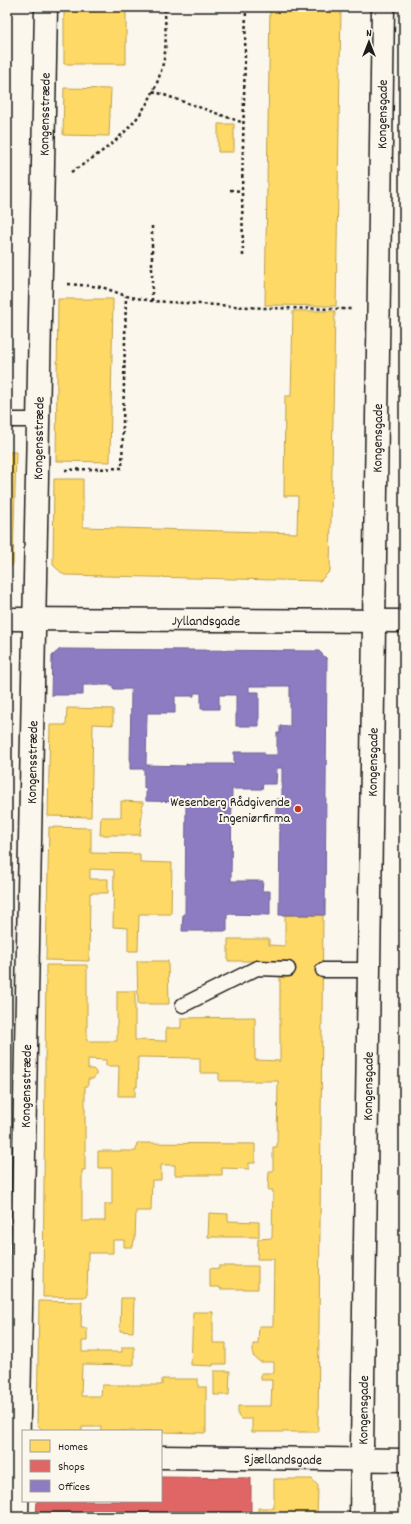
<svg xmlns="http://www.w3.org/2000/svg" width="411" height="1524" viewBox="0 0 411 1524" font-family="Dekko,sans-serif">
  <rect width="100%" height="100%" fill="#fbf7ec"/>
  <filter id="ink" filterUnits="userSpaceOnUse"><feTurbulence type="fractalNoise" baseFrequency=".025" numOctaves="2"/><feDisplacementMap in="SourceGraphic" scale="8" xChannelSelector="R" yChannelSelector="G"/><feConvolveMatrix kernelMatrix="1 2 1 2 8 2 1 2 1" color-interpolation-filters="sRGB"/></filter>
  <g filter="url(#ink)">
    <!-- homes -->
    <path fill="#ffd966" stroke="#bba050" d="M7 7H11L10 86H7Z
      M64 7H126V64H64Z
      M270 7H341L336 306 265 305Z
      M64 88 111 89 109 136 63 135Z
      M218 124H234V152H218Z
      M58 299H113L110 462 56 461Z
      M293 311H335L330 571 320 581 64 575 53 565 54 479H83V527L297 533 298 496H284L285 396H291Z
      M7 452H16L13 564 7 571Z
      M67 708 113 709V725L93 724 91 817 48 816 50 725H66Z
      M121 801 143 802 140 835H100L101 817H121Z
      M49 827 91 828V853L140 854V862L172 863 171 914H139L138 951H128V928L113 927 114 870 90 869V879H108V893H90L89 961 46 960Z
      M285 915H323L318 1432H252V1419H241L238 1416V1406H271L272 1380H261V1373H274V1362H260L253 1356V1344H258L259 1326H273L274 1259H257L258 1239 272 1238 273 1190H268L269 1171H273V1147H277L278 1081H219V1073H200V1058L138 1057 137 1087H135V1096H118L119 1066H106V1060L88 1059V1069H93L96 1072V1075L93 1079H88V1086H85V1170H82V1221H105V1204H112V1168H98V1151H136L137 1143 255 1144V1163H249V1169L222 1168V1175H175V1165H161V1180H152L151 1211H136L135 1240H134L133 1247H124V1240H113V1253H88L87 1297H43L46 965H87V1041H117V991H135V1040L166 1041V1028H181V1018L255 1017V1060L280 1061V976H288V961H228V939H269V945L285 946Z
      M137 961H168L169 1004H138Z
      M209 1213 228 1214V1221L259 1222V1237H208Z
      M219 1266H258V1289H220V1287H210V1268L219 1269Z
      M121 1298H134L133 1332 120 1331Z
      M39 1301 82 1302 81 1328H87V1341H82V1352H122V1347H134V1365L82 1364 81 1396H101L102 1385H162V1379H198V1387H206V1433L161 1432V1431H101V1427H82V1431H43L37 1424Z
      M193 1312H213V1343H226V1364H213V1366L191 1365Z
      M214 1371H230L229 1395H214Z
      M274 1479H312L318 1486 317 1517H258V1508H274Z"/>
    <!-- shops -->
    <path fill="#e06666" stroke="#a55050" d="M161 1477 251 1478V1517H36L37 1501H161Z"/>
    <!-- offices -->
    <path fill="#8e7cc3" stroke="#6c5f91" fill-rule="evenodd" d="M60 649 319 651 327 659 325 915H279L280 817H276V799H282V768H277L276 784H263L262 789H232L231 881H263L262 891H270V915L227 914V931H182L183 914H185L186 802 146 801V788H144V769H130L131 689H113V685H83V695H51L52 656ZM249 686H290V726H280V733H277V755H264V752H234V764H186V766L146 765 147 713H175V696H194V693H201V709H219V695H236V726H259V692H249Z"/>
    <g fill="none" stroke-linecap="round" stroke-linejoin="round">
      <!-- lane casing -->
      <g stroke="#1c1c1c" stroke-width="17">
        <path id="lane" d="M7 420H38
          M323 970H370
          M183 1005 257 968 288 969"/>
      </g>
      <!-- street casing -->
      <g stroke="#1c1c1c" stroke-width="25">
        <g id="street">
          <path id="s1" d="M7 619 404 621"/>
          <path id="s2" d="M17 1517 46 7"/>
          <path id="s3" d="M361 1517 383 7"/>
        </g>
      </g>
      <!-- secondary casing -->
      <g stroke="#1c1c1c" stroke-width="25">
        <g id="secondary">
          <path d="M7 1455H23"/>
          <path id="s4" d="M161 1457 404 1460"/>
        </g>
      </g>
      <!-- path -->
      <path stroke="#1c1c1c" stroke-width="2.5" stroke-dasharray="3 3" stroke-linecap="butt" d="M153 91 244 123
        M71 172C117 144 152 115 164 59 167 43 165 24 165 7
        M230 190 242 191
        M243 256 242 191 246 7
        M7 281H13
        M68 284 102 287 126 296 152 301 264 308 351 309
        M152 301V224
        M65 470 122 468 126 296"/>
      <!-- lane -->
      <use href="#lane" stroke="#fbf7ec" stroke-width="14"/>
      <!-- street -->
      <use href="#street" stroke="#fbf7ec" stroke-width="22"/>
      <!-- secondary -->
      <use href="#secondary" stroke="#fbf7ec" stroke-width="22"/>
    </g>
  </g>
  <!-- markers -->
  <circle fill="#c8321e" stroke="#fbf7ec" stroke-width="1.5" cx="298" cy="809" r="4"/>
  <g text-anchor="middle" stroke-width="4" stroke-linejoin="round" paint-order="stroke">
    <!-- street labels -->
    <g font-size="14" fill="#1c1c1c" stroke="#fbf7ec">
      <text dy="5" stroke="none"><textPath href="#s2" startOffset="1403">Kongensstræde</textPath></text>
      <text dy="5" stroke="none"><textPath href="#s3" startOffset="1403">Kongensgade</textPath></text>
      <text dy="5" stroke="none"><textPath href="#s2" startOffset="1079">Kongensstræde</textPath></text>
      <text dy="5" stroke="none"><textPath href="#s3" startOffset="1079">Kongensgade</textPath></text>
      <text dy="5" stroke="none"><textPath href="#s1" startOffset="199">Jyllandsgade</textPath></text>
      <text dy="5" stroke="none"><textPath href="#s2" startOffset="755">Kongensstræde</textPath></text>
      <text dy="5" stroke="none"><textPath href="#s3" startOffset="755">Kongensgade</textPath></text>
      <text dy="5" stroke="none"><textPath href="#s2" startOffset="431">Kongensstræde</textPath></text>
      <text dy="5" stroke="none"><textPath href="#s3" startOffset="431">Kongensgade</textPath></text>
      <text dy="5" stroke="none"><textPath href="#s3" startOffset="107">Kongensgade</textPath></text>
      <text dy="5" stroke="none"><textPath href="#s4" startOffset="122">Sjællandsgade</textPath></text>
    </g>
    <!-- poi labels -->
    <g font-size="14" fill="#1c1c1c" stroke="#fbf7ec" text-anchor="end">
      <text x="290" y="806">Wesenberg Rådgivende<tspan x="290" dy="16">Ingeniørfirma</tspan></text>
    </g>
  </g>
  <!-- margin -->
  <rect width="411" height="1524" fill="none" stroke="#fbf7ec" stroke-width="24"/>
  <rect x="12" y="12" width="387" height="1500" fill="none" stroke="#1c1c1c" stroke-width="1.5" filter="url(#ink)"/>
  <!-- legend -->
  <rect x="22" y="1430" width="140" height="72" fill="#fbf7ec" stroke="#a29f99"/>
  <rect x="30" y="1440" width="20" height="12" fill="#ffd966" stroke="#a29f99"/>
  <text x="58" y="1450" font-size="12" fill="#1c1c1c">Homes</text>
  <rect x="30" y="1460" width="20" height="12" fill="#e06666" stroke="#a29f99"/>
  <text x="58" y="1470" font-size="12" fill="#1c1c1c">Shops</text>
  <rect x="30" y="1480" width="20" height="12" fill="#8e7cc3" stroke="#a29f99"/>
  <text x="58" y="1490" font-size="12" fill="#1c1c1c">Offices</text>
  <!-- north arrow -->
  <g transform="translate(369 42)" stroke="#fbf7ec" stroke-width="3" paint-order="stroke">
  <path d="M0-3L7 15L0 10L-7 15Z" fill="#1c1c1c"/>
  <text y="-6" font-size="11" font-weight="bold" text-anchor="middle" fill="#1c1c1c">N</text>
  </g>
</svg>
